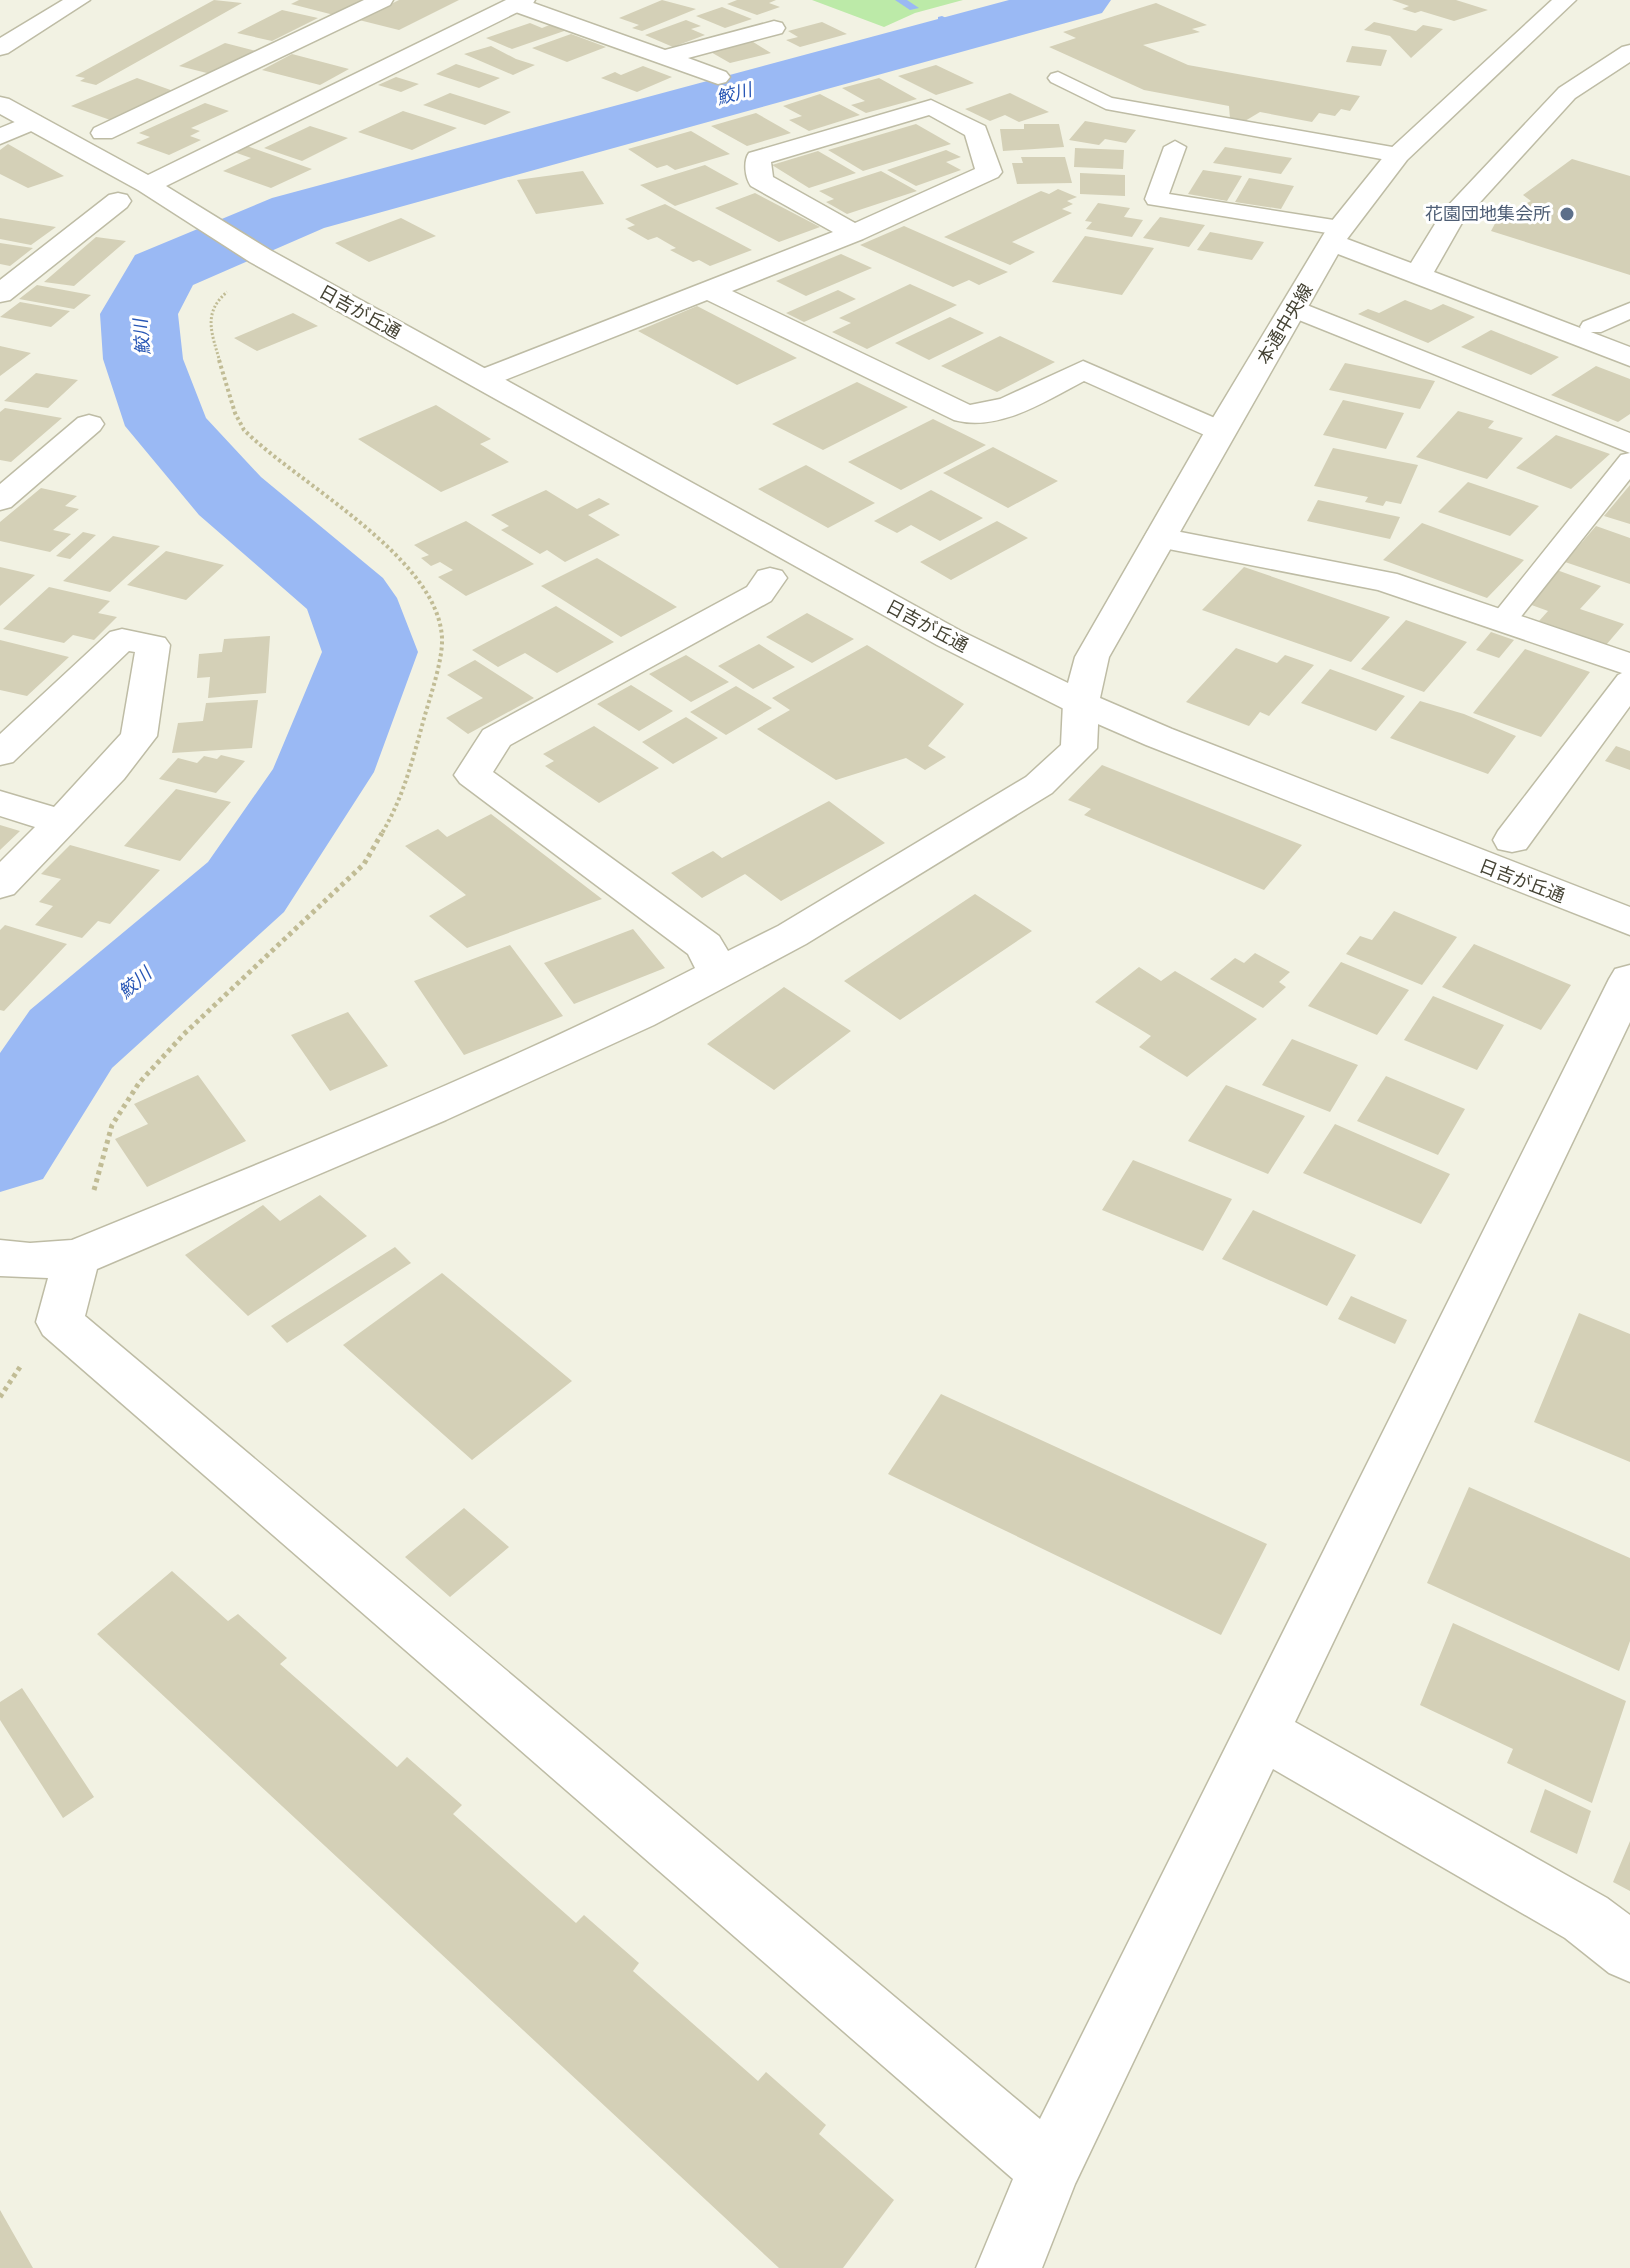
<svg xmlns="http://www.w3.org/2000/svg" width="1630" height="2268" viewBox="0 0 1630 2268" font-family="Quicksand,'Noto Sans JP',sans-serif">
  <rect width="100%" height="100%" fill="#f2f2e3"/>
  <!-- green -->
  <path fill="#bceaa8" d="M812 0H963L915 13 884 27Z"/>
  <g fill="none" stroke-linecap="round" stroke-linejoin="round">
    <!-- stream -->
    <path fill="#9ab9f4" fill-rule="evenodd" d="M895 0H907L919 8 910 10Z
      M942 16 971 30 972 32 963 34 938 21V17Z"/>
    <!-- river -->
    <path fill="#9ab9f4" fill-rule="evenodd" d="M1009 0H1111L1102 13 324 228 193 285 178 314 183 359 206 418 261 477 383 578 397 598 418 652 374 772 284 912 112 1068 43 1179 0 1192V1053L30 1010 208 862 273 769 322 652 307 609 199 515 125 426 103 359 100 314 135 255 272 198Z"/>
  </g>
  <!-- building -->
  <path fill="#d4d0b7" d="M214 0 242 3 96 85 80 81 85 78 75 76Z
    M299 0H363L334 15 291 4Z
    M399 0H459L399 30 359 20Z
    M662 0 696 9 642 31 632 28 639 25 619 18Z
    M737 0H776L769 3 780 7 757 15 727 4Z
    M1392 0H1456L1488 10 1454 21 1421 11 1415 13 1402 9 1409 6Z
    M1156 3 1207 25 1192 29 1200 32 1143 45 1188 65 1360 96 1350 111 1341 109 1335 116 1319 113 1312 122 1260 112 1245 121 1230 119 1229 106 1144 90 1049 47 1076 38 1063 32Z
    M722 7 752 19 725 28 696 16Z
    M282 10 318 18 272 41 237 33Z
    M686 20 701 26 691 29 705 35 673 47 645 35Z
    M822 22 847 34 800 47 786 40 798 37 788 31Z
    M1374 22 1416 31 1423 25 1443 29 1411 58 1390 36 1364 30Z
    M530 23 542 28 552 24 567 30 512 49 486 38Z
    M571 34 606 47 567 62 532 48Z
    M750 40 771 53 730 63 709 51Z
    M225 43 260 52 215 75 179 66Z
    M491 46 516 59 535 65 513 75 464 54Z
    M1352 46 1387 50 1381 66 1346 62Z
    M292 54 349 69 320 85 262 70Z
    M456 64 500 78 479 88 436 74Z
    M936 65 974 83 936 95 898 76Z
    M643 66 672 77 637 92 601 78 615 72 621 75Z
    M396 77 419 84 401 92 378 85Z
    M137 78 179 93 113 121 71 106Z
    M879 78 917 99 866 113 851 105 865 101 842 88Z
    M450 93 511 112 485 125 423 105Z
    M1010 93 1049 112 1019 122 1005 115 990 121 965 109Z
    M820 94 860 115 809 131 789 120 802 116 783 106Z
    M205 103 229 111 191 128 200 131 190 136 201 140 169 155 136 143 150 137 139 133Z
    M403 111 457 128 412 150 358 132Z
    M756 113 791 133 747 146 711 126Z
    M1085 121 1136 130 1126 143 1105 139 1099 145 1069 140Z
    M916 124 951 144 863 171 828 150Z
    M1024 124H1059L1064 147 1003 151 1000 129H1024Z
    M310 126 348 138 302 161 264 148Z
    M691 131 730 154 675 170 667 165 657 168 628 149Z
    M8 144 64 176 28 188 0 174V150Z
    M247 146 312 169 271 188 223 171 251 158 234 152Z
    M1225 147 1292 158 1281 174 1213 163Z
    M1075 148 1124 150 1123 169 1074 167Z
    M946 150 961 157 946 162 961 170 916 186 887 170Z
    M818 151 856 173 809 188 772 165Z
    M1021 157H1065L1072 183 1017 184 1012 163H1023Z
    M1572 159 1630 176V275L1491 231 1498 218 1531 201 1523 195Z
    M705 165 739 184 675 206 640 185Z
    M1203 170 1242 176 1227 201 1188 194Z
    M583 171 604 204 536 214 517 180Z
    M881 171 917 191 847 214 826 202 834 199 819 191Z
    M1080 173 1125 175V196L1080 194Z
    M1249 178 1294 186 1281 209 1235 202Z
    M1058 189 1077 197 1067 201 1073 204 1062 209 1072 213 1012 242 1035 252 1010 265 944 237 1041 191 1049 194Z
    M755 193 820 227 779 242 715 208Z
    M1098 203 1130 208 1124 217 1143 220 1132 237 1086 229 1092 222 1085 221Z
    M665 204 752 250 710 266 699 260 693 262 670 250 676 248 657 237 648 240 627 228 635 225 625 219Z
    M1160 217 1205 225 1189 247 1143 238Z
    M0 218 56 227 31 245 0 239Z
    M401 218 436 236 369 262 335 243Z
    M904 226 1008 272 979 285 969 280 953 287 860 245Z
    M1210 232 1264 242 1252 260 1197 250Z
    M1085 236 1154 248 1122 295 1052 282Z
    M96 237 126 241 74 286 44 282Z
    M0 243 33 248 10 266 0 264Z
    M841 254 872 268 806 296 776 281Z
    M910 284 957 305 867 349 832 332 851 323 839 318Z
    M37 285 91 295 74 309 19 299Z
    M838 290 856 299 804 322 786 313Z
    M1405 300 1431 310 1443 304 1475 317 1428 343 1358 314 1368 309 1379 313Z
    M20 302 70 311 51 327 0 317Z
    M697 306 797 358 737 385 638 331Z
    M293 313 318 326 257 351 234 338Z
    M950 317 984 333 929 360 895 343Z
    M1491 330 1559 357 1531 375 1461 347Z
    M1000 336 1055 362 997 392 941 366Z
    M0 346 31 353 0 376Z
    M1345 363 1435 381 1420 409 1329 390Z
    M1596 366 1630 379V414L1618 422 1551 395Z
    M36 373 78 380 48 408 4 401Z
    M857 382 908 407 823 450 772 424Z
    M1343 400 1404 413 1386 449 1323 435Z
    M436 405 491 439 480 444 509 462 441 492 358 439Z
    M5 408 62 418 11 462 0 460V412Z
    M1458 411 1494 421 1488 428 1523 438 1487 479 1416 457Z
    M933 419 986 445 901 490 848 462Z
    M1556 435 1610 454 1571 489 1516 468Z
    M993 447 1058 481 1008 508 943 473Z
    M1333 448 1418 465 1401 504 1386 501 1383 506 1365 502 1368 497 1314 486Z
    M806 465 875 503 828 528 758 489Z
    M1468 482 1539 506 1510 536 1438 512Z
    M1630 485V524L1604 516Z
    M41 488 77 496 65 506 79 509 53 530 71 534 50 552 0 541V522Z
    M546 490 577 509 599 498 610 504 588 515 620 535 565 562 547 550 540 554 501 530 509 526 491 515Z
    M931 490 983 518 940 541 911 525 897 533 874 521Z
    M1318 500 1400 517 1390 539 1307 521Z
    M466 521 534 564 466 596 438 577 453 570 440 562 431 566 421 558 429 555 414 545Z
    M997 521 1028 538 951 580 920 562Z
    M1422 523 1524 560 1487 598 1383 560Z
    M1596 526 1630 538V584L1565 562Z
    M83 532 96 535 70 559 56 556Z
    M113 536 160 546 110 592 63 581Z
    M166 551 224 565 186 600 127 585Z
    M597 558 677 607 621 637 541 586Z
    M0 567 35 575 0 606Z
    M1244 567 1390 617 1351 662 1202 610Z
    M1554 569 1601 586 1580 609 1624 624 1606 645 1539 621 1548 611 1523 602Z
    M49 587 110 601 98 613 117 617 94 640 73 635 64 643 3 629Z
    M556 606 614 642 557 673 525 653 498 667 472 650Z
    M807 613 854 639 812 663 766 637Z
    M1406 620 1467 642 1424 692 1361 669Z
    M1491 632 1514 640 1499 658 1476 650Z
    M270 636 266 693 208 698 210 677 197 678 199 654 222 652 224 639Z
    M0 640 69 657 27 696 0 690Z
    M759 644 795 667 753 689 718 666Z
    M867 645 964 704 928 746 946 757 925 770 906 758 836 780 757 729 790 710 772 698Z
    M1236 648 1277 663 1285 655 1314 665 1269 716 1260 712 1249 726 1186 702Z
    M1525 649 1590 672 1541 737 1473 713Z
    M686 655 729 682 691 702 649 674Z
    M475 660 534 698 468 734 446 718 483 698 447 675Z
    M1330 669 1405 696 1376 731 1301 703Z
    M631 685 673 711 639 731 597 704Z
    M736 686 772 708 726 735 690 712Z
    M258 700 252 748 172 753 178 723 203 721 206 703Z
    M1420 701 1464 714 1516 736 1488 774 1390 738Z
    M686 717 718 738 673 764 642 742Z
    M594 726 659 768 599 803 545 766 554 761 543 754Z
    M1616 746 1630 751V770L1605 761Z
    M221 755 245 761 216 793 159 779 178 758 197 763 204 756 217 759Z
    M1102 765 1302 845 1264 890 1084 815 1091 809 1068 800Z
    M176 789 231 802 180 861 124 846Z
    M829 801 885 843 781 901 745 874 702 898 671 873 713 851 722 858Z
    M491 814 602 899 467 948 429 916 466 895 405 846 438 829 447 837Z
    M0 825 20 831 0 850Z
    M70 845 160 870 110 924 98 921 82 938 35 925 53 906 39 902 61 879 41 874Z
    M975 894 1032 931 900 1020 844 981Z
    M1394 911 1457 937 1422 985 1346 954 1360 936 1372 940Z
    M5 925 67 944 4 1011 0 1010V930Z
    M633 929 665 968 574 1004 544 963Z
    M1474 944 1571 985 1541 1030 1442 987Z
    M510 945 563 1016 464 1055 414 981Z
    M1255 953 1290 972 1279 982 1286 987 1263 1008 1210 979 1235 958 1244 963Z
    M1341 962 1409 990 1377 1035 1308 1006Z
    M1139 967 1161 981 1175 971 1257 1019 1187 1077 1139 1047 1151 1036 1095 1002Z
    M784 987 851 1031 774 1090 707 1044Z
    M1433 996 1504 1025 1477 1070 1404 1040Z
    M348 1012 388 1066 330 1091 291 1035Z
    M1292 1039 1358 1065 1330 1112 1262 1085Z
    M198 1075 246 1141 147 1187 115 1139 148 1124 134 1104Z
    M1386 1076 1465 1109 1438 1155 1357 1121Z
    M1226 1085 1305 1116 1268 1174 1188 1141Z
    M1335 1124 1450 1174 1421 1224 1303 1173Z
    M1133 1160 1232 1199 1203 1251 1102 1210Z
    M320 1195 367 1236 248 1316 185 1255 263 1205 280 1221Z
    M1253 1210 1356 1255 1327 1306 1222 1259Z
    M395 1247 411 1263 287 1343 271 1326Z
    M442 1273 572 1381 472 1460 343 1345Z
    M1351 1296 1407 1320 1395 1344 1338 1319Z
    M1579 1313 1630 1334V1462L1534 1422Z
    M941 1394 1267 1544 1221 1635 888 1474Z
    M1469 1487 1630 1558V1641L1619 1671 1427 1583Z
    M464 1508 509 1547 450 1597 405 1557Z
    M172 1571 228 1621 238 1614 287 1658 280 1664 397 1767 407 1757 462 1805 453 1814 576 1923 584 1915 639 1963 633 1971 758 2081 766 2072 826 2125 819 2134 894 2200 843 2268H779L97 1634Z
    M1453 1623 1626 1701 1592 1803 1507 1763 1513 1749 1420 1705Z
    M22 1688 94 1797 63 1818 0 1720V1702Z
    M1545 1789 1591 1811 1577 1854 1530 1832Z
    M1630 1841V1891L1613 1882Z
    M0 2210 33 2268H0Z"/>
  <g fill="none" stroke-linecap="round" stroke-linejoin="round">
    <!-- service casing -->
    <g stroke="#bebca5" stroke-width="3">
      <path id="service" d="M1058 72 1112 98 1398 148 1409 155 1398 162 1106 109 1051 82 1048 78 1051 74Z
        M1175 141 1186 147 1169 194 1340 221 1348 223 1351 228 1348 233 1340 235 1148 204 1145 199 1164 147Z
        M1630 303V319L1601 332H1583L1580 327 1583 322Z
        M1630 453V479L1512 628 1502 631 1492 628 1487 622 1492 616 1621 455Z"/>
    </g>
    <!-- minor casing -->
    <g stroke="#bebca5" stroke-width="3">
      <path id="minor" d="M364 0H393L390 5 112 138H94L91 133 94 128Z
        M507 0H525L665 50 774 21 782 23 785 28 782 33 688 58 726 72 730 77 726 82 718 84 507 9 504 4Z
        M931 100 985 126 1002 172 998 177 863 239 732 291 970 405 1000 399 1083 361 1231 425 1235 431 1231 437 1220 440 1209 437 1084 381C1046 401 999 432 954 420L707 300 492 385 482 388 472 385 467 379 472 373 833 232 751 186C745 178 743 161 749 153ZM929 115 965 135 975 169 855 223 773 177 771 162Z
        M32 115 41 117 44 122 41 127 0 144V128Z
        M118 193 127 195 131 201 127 207 10 300 0 302V280L109 195Z
        M1294 300 1630 433V453L1284 314 1280 308 1284 302Z
        M89 415 100 418 104 424 100 430 11 507 0 510V484L78 418Z
        M1160 528 1397 574 1630 653V706L1526 849 1512 852 1498 849 1493 840 1498 831 1618 675 1622 673 1378 590 1148 545 1144 538 1148 531Z
        M770 568 782 571 787 578 771 601 510 745 493 772 719 936 728 951 778 926 1026 777 1061 745 1063 703 1068 695 1081 692 1094 695 1099 703 1097 748 1052 793 806 944 654 1025 446 1120 97 1269 85 1316 1040 2119 1609 979 1615 969 1630 965V1022L1295 1722 1607 1898 1630 1915V1982L1609 1973 1565 1938 1273 1769 1075 2184 1042 2268H976L1013 2179 43 1335 36 1322 48 1278 0 1276V1240L30 1243 72 1240C281 1154 494 1072 695 968L688 954 460 783 454 775 483 730 747 587 758 571Z
        M122 629 165 638 170 645 157 736 124 779 14 894 0 898V862L35 827 0 816V791L54 807 121 734 135 652 129 651 13 762 0 765V734L110 632Z"/>
    </g>
    <!-- tertiary casing -->
    <g stroke="#bebca5" stroke-width="3">
      <path id="tertiary" d="M63 0H90L8 53 0 55V38Z
        M506 0H535L532 5 166 186 270 250 961 631 1068 683 1075 657 1205 431 1331 222 1389 150 1552 0H1576L1407 160 1347 239 1411 263 1443 211 1559 88 1622 47 1630 45V62L1575 98 1463 221 1434 272 1630 347V366L1338 254 1109 657 1100 698 1172 729 1630 907V935L1146 745 1068 711 937 645 250 262 138 190 0 114V97L9 99 148 175Z"/>
    </g>
    <!-- path-far2 -->
    <path stroke="#c1bc95" stroke-width="3" stroke-dasharray="2 2" stroke-linecap="butt" d="M220 362C212 334 202 313 227 292"/>
    <!-- path-far1 -->
    <path stroke="#c1bc95" stroke-width="4" stroke-dasharray="3 3" stroke-linecap="butt" d="M219 360 235 413 244 430C298 484 438 557 442 638 443 659 431 694 425 715 412 761 405 794 381 835"/>
    <!-- path -->
    <path stroke="#c1bc95" stroke-width="5" stroke-dasharray="4 4" stroke-linecap="butt" d="M94 1190 112 1125 139 1083 184 1034 364 864 382 833
      M0 1397 22 1364"/>
    <!-- service -->
    <use href="#service" fill="#fff" fill-rule="evenodd"/>
    <!-- minor -->
    <use href="#minor" fill="#fff" fill-rule="evenodd"/>
    <!-- tertiary -->
    <use href="#tertiary" fill="#fff" fill-rule="evenodd"/>
  </g>
  <!-- markers -->
  <circle fill="#5c6f8a" stroke="#fff" stroke-width="3" cx="1567" cy="214" r="8"/>
  <g text-anchor="middle" stroke-width="6" stroke-linejoin="round" paint-order="stroke">
    <!-- far-water labels -->
    <g font-size="18" font-style="italic" fill="#2756b5" stroke="#fff">
      <text transform="translate(734 94) rotate(-15)" y="6">鮫川</text>
      <text transform="translate(142 337) rotate(-95)" y="6">鮫川</text>
      <text transform="translate(135 983) rotate(-41)" y="6">鮫川</text>
    </g>
    <!-- far-service labels -->
    <g font-size="18" fill="#4e5e75" stroke="#fff" text-anchor="end">
      <text x="1551" y="220">花園団地集会所</text>
    </g>
    <!-- far-street labels -->
    <g font-size="18" fill="#444233" stroke="#fff">
      <text transform="translate(360 312) rotate(29)" y="6">日吉が丘通</text>
      <text transform="translate(1285 324) rotate(-59)" y="6">本通中央線</text>
      <text transform="translate(927 626) rotate(28)" y="6">日吉が丘通</text>
      <text transform="translate(1522 881) rotate(21)" y="6">日吉が丘通</text>
    </g>
  </g>
</svg>
